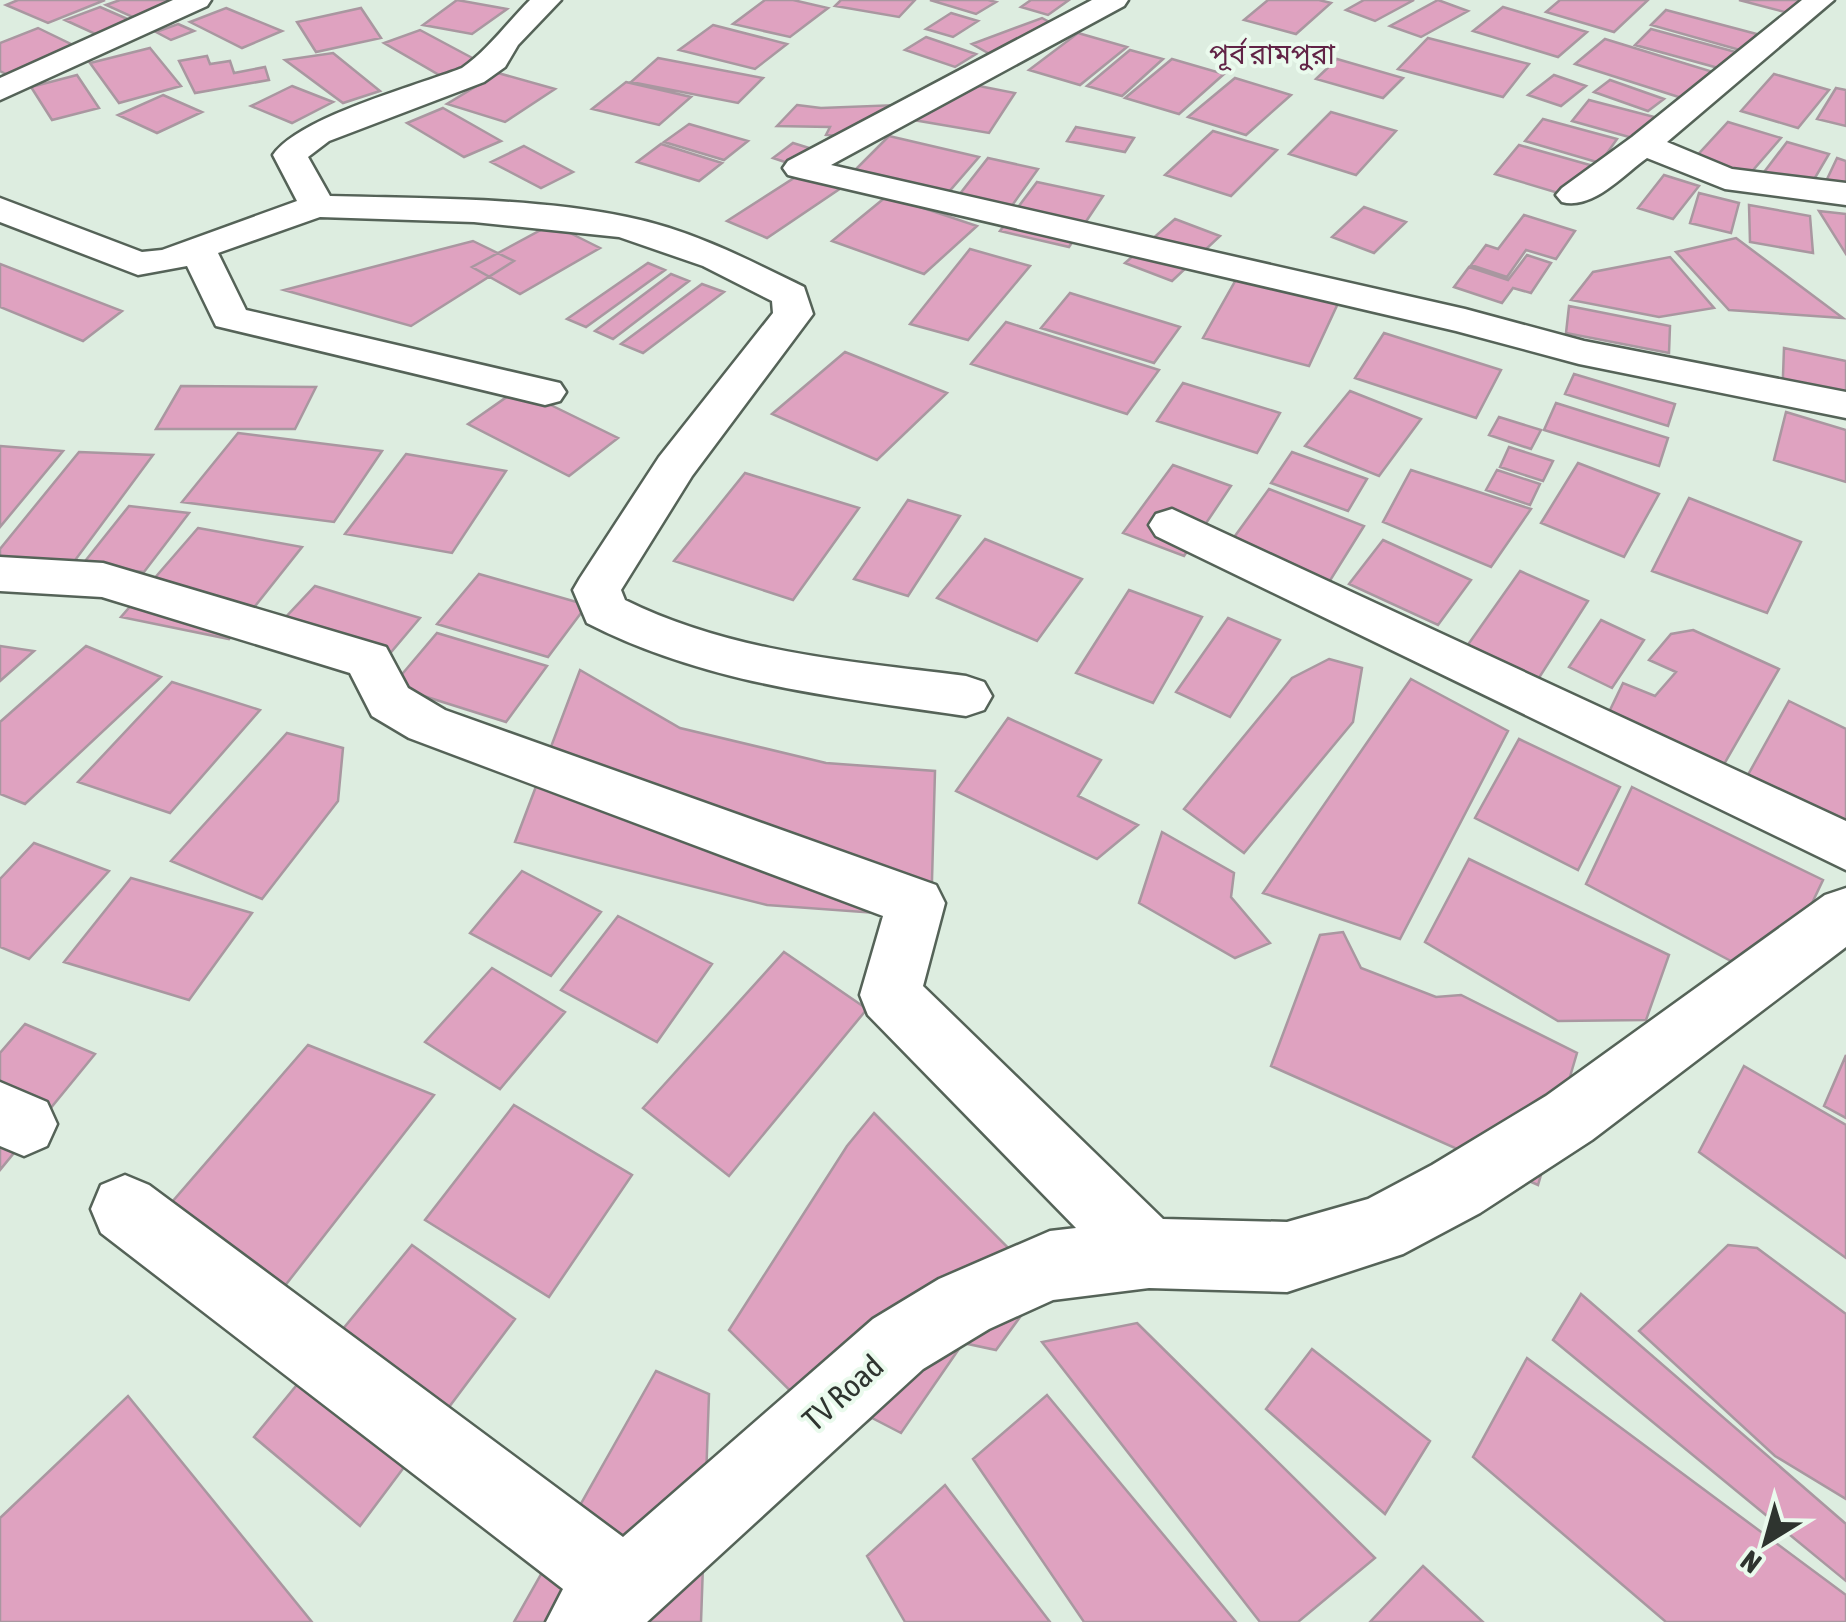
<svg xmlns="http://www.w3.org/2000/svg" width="1846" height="1622" viewBox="0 0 1846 1622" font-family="'Asap Condensed','Noto Sans Bengali',sans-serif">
  <rect width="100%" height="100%" fill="#ddede0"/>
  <!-- building -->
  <path fill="#dfa2c0" stroke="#a997a0" stroke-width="2.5" d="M18 0H105L48 23 6 5Z
    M120 0H177L148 24 106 5Z
    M457 0 507 9 472 34 423 25Z
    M765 0H793L828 8 790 37 733 24Z
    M841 0H915L899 17 835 6Z
    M930 0H988L996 2 976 14Z
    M1031 0H1069L1048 15 1021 7Z
    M1268 0H1319L1331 3 1296 34 1244 20Z
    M1364 0H1414L1375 21 1346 10Z
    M1438 0 1468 11 1421 37 1390 26Z
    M1560 0H1648L1614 32 1546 12Z
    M1739 0H1829L1811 19Z
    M100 7 139 24 104 38 65 20Z
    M1503 7 1587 32 1558 57 1473 31Z
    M226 8 282 31 242 48 190 22Z
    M361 8 381 38 316 52 297 22Z
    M1666 10 1768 37 1754 54 1651 25Z
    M951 13 978 21 953 37 926 29Z
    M1042 18 1066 31 995 57 972 44Z
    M178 24 194 31 171 40 156 32Z
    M713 25 787 44 755 69 679 50Z
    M38 28 81 49 12 77 0 71V43Z
    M1651 29 1754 57 1740 74 1635 45Z
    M420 30 478 61 441 76 384 43Z
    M1078 33 1127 47 1080 85 1029 70Z
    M926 37 976 54 955 67 905 50Z
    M1428 38 1529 64 1503 97 1398 69Z
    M1605 39 1736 79 1707 106 1575 64Z
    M150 48 181 86 119 103 90 63Z
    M1130 50 1163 59 1122 96 1087 86Z
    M333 53 380 91 343 103 285 60Z
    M207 56 210 64 230 61 234 73 265 67 269 80 195 93 179 61Z
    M658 58 763 78 738 103 631 82Z
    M1172 59 1224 74 1179 114 1125 98Z
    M1337 59 1403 78 1383 98 1316 79Z
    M498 73 555 89 505 122 447 104Z
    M1774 74 1829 90 1798 128 1741 111Z
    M77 75 99 108 52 120 31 87Z
    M1554 75 1586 86 1561 106 1528 95Z
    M1235 78 1291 95 1246 135 1188 117Z
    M1610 80 1664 99 1648 111 1594 92Z
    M626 82 691 97 659 125 592 109Z
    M292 86 333 102 292 123 251 106Z
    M979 86 1015 93 989 133 902 118 912 104Z
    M1836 88 1846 90V126L1817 119Z
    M163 95 202 112 157 133 118 115Z
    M1589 100 1662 119 1647 142 1572 121Z
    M797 105 821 108 897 105 870 138 826 135 830 127 777 126Z
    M443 108 501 141 464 157 407 123Z
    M1331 112 1396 131 1356 175 1289 154Z
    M1543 119 1617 139 1600 163 1525 141Z
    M1728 122 1781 138 1747 177 1693 160Z
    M689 124 748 141 724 160 664 142Z
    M1076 127 1134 138 1125 152 1067 141Z
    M1213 131 1277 150 1231 196 1165 175Z
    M889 136 979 157 940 202 846 179Z
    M1787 142 1829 154 1806 193 1755 184Z
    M793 143 835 156 815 172 773 158Z
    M661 144 722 163 699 181 637 162Z
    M1519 145 1597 167 1575 198 1495 174Z
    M524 146 573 172 541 188 491 162Z
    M988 158 1038 169 1001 221 948 209Z
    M1837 158 1846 161V199L1820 194Z
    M805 171 844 186 767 238 727 221Z
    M1664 175 1699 186 1673 219 1638 208Z
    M1037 182 1103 196 1069 247 1000 231Z
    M1699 193 1739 203 1731 233 1690 223Z
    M887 196 977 226 924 274 832 241Z
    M1749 205 1810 216 1813 253 1750 242Z
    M1364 207 1406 222 1374 253 1332 237Z
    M1819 211 1846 214V254Z
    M1524 215 1575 231 1556 259 1526 250 1507 277 1471 265 1486 245 1498 249Z
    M1175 219 1220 236 1172 281 1125 263Z
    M552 224 600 248 520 294 472 267Z
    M1736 238 1843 318 1729 310 1676 252Z
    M473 241 514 261 411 326 284 290Z
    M970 249 1030 266 968 340 910 324Z
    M1527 255 1551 263 1531 293 1513 288 1502 303 1454 287 1469 267 1508 280Z
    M1670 257 1714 308 1659 317 1571 300 1593 272Z
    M1246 262 1346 286 1309 366 1203 338Z
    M648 263 665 270 586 327 567 319Z
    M0 264 122 311 83 341 0 307Z
    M671 274 689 281 613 339 595 331Z
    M702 284 724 292 643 353 621 344Z
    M1070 293 1180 327 1154 363 1041 328Z
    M1569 306 1670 326 1669 353 1566 333Z
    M1006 322 1159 370 1127 414 971 364Z
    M1384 333 1501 370 1476 418 1355 378Z
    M1784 348 1846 361V418L1782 403Z
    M845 352 947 393 877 460 772 414Z
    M1574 374 1675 404 1668 426 1565 394Z
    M1183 383 1280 413 1257 453 1157 421Z
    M181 386 316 387 295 429H156Z
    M518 389 618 438 569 476 468 424Z
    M1350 391 1421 419 1379 476 1305 446Z
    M1556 403 1668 438 1659 466 1544 430Z
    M1786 412 1846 430V482L1774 460Z
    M1499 417 1541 430 1531 449 1489 435Z
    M238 433 382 451 334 522 182 502Z
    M0 446 63 451 0 527Z
    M1509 447 1553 461 1543 481 1500 467Z
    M79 452 153 455 73 563 0 559V549Z
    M1292 452 1367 479 1348 511 1271 483Z
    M406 454 506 471 452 553 345 534Z
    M1578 463 1659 494 1624 557 1541 523Z
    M1173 465 1231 486 1184 556 1123 533Z
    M1411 470 1531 509 1491 567 1383 522Z
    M1497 470 1540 484 1530 505 1486 490Z
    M745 473 859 508 793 600 674 561Z
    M1269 489 1364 526 1326 587 1227 547Z
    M1689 498 1801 542 1767 613 1652 571Z
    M908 500 960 516 908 596 854 579Z
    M129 506 189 513 144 572 82 565Z
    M198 528 302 547 229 639 121 617Z
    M985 539 1082 579 1037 641 937 598Z
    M1383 540 1471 580 1438 625 1349 584Z
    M1520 571 1588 601 1537 681 1467 646Z
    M479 574 587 605 548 657 437 624Z
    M315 586 420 618 376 670 268 636Z
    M1129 590 1202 617 1153 703 1076 673Z
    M1228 618 1280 640 1230 717 1176 692Z
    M1601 620 1644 640 1612 688 1569 667Z
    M1693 630 1779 669 1712 785 1598 735 1623 683 1655 696 1676 672 1649 660 1671 634Z
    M437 633 547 666 506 722 392 686Z
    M0 646 34 651 0 681Z
    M86 646 161 677 25 804 0 794V722Z
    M1329 659 1362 668 1353 722 1244 853 1184 809 1292 678Z
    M580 670 680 728 826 763 935 771 931 917 767 905 515 842Z
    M1411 679 1508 731 1400 939 1263 893Z
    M172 682 260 710 170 813 78 782Z
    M1789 701 1846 729V859L1734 800Z
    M1008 718 1101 760 1078 796 1138 825 1097 859 956 791Z
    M287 733 343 748 338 801 262 899 171 861Z
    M1519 739 1620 787 1578 870 1475 818Z
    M1632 787 1823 880 1782 966 1746 969 1586 884Z
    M1162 832 1234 873 1231 897 1270 943 1235 958 1139 903Z
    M34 843 109 871 29 959 0 947V879Z
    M1469 859 1669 955 1646 1020 1558 1021 1425 942Z
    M522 871 601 912 551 976 470 933Z
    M131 878 252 913 189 1000 64 962Z
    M618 916 712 964 657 1042 561 990Z
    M1343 932 1361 968 1436 997 1461 995 1577 1053 1538 1185 1271 1066 1320 935Z
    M784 952 867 1009 729 1176 643 1108Z
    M492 968 565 1012 500 1089 425 1042Z
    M25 1024 95 1054 0 1170V1053Z
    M308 1045 434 1095 266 1310 133 1247Z
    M1846 1055V1118L1824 1106Z
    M1744 1066 1846 1125V1258L1699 1152Z
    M514 1105 632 1175 549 1297 425 1220Z
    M874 1113 1044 1284 996 1350 963 1343 901 1433 872 1418 842 1442 729 1330 847 1146Z
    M412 1245 515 1319 360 1526 254 1437Z
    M1728 1245 1757 1248 1846 1314V1499L1775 1456 1639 1331Z
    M1581 1294 1846 1524V1581L1553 1340Z
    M1137 1323 1375 1558 1298 1622H1260L1042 1342Z
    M1312 1349 1430 1441 1385 1514 1266 1409Z
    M1527 1358 1846 1595V1622H1666L1473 1457Z
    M656 1371 709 1394 701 1622H514Z
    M1047 1395 1236 1622H1084L973 1459Z
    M128 1396 312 1622H0V1518Z
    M945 1485 1050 1622H905L867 1556Z
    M1423 1566 1483 1622H1370Z"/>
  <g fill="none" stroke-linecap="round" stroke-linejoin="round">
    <!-- minor casing -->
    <g stroke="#556358" stroke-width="5">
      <path id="minor" d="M173 0H211L207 6 0 100V78Z
        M530 0H561L518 45 505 67 484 82 329 141 308 157 330 196C428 199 530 197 627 217 689 229 747 259 804 287L813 314 692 476 621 590 625 600C732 653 849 661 966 676L984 682 992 696 984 710 966 716C835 697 706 684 587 623L573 590 580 578 659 457 773 313 772 301 703 266 619 237 474 222 320 217 218 253 246 310 560 383 566 392 560 401 545 405 216 326 187 266 138 275 0 222V198L142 252 162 250 297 201 273 155C299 117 416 86 462 68 488 50 507 23 530 0Z
        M1092 0H1128L1124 6 831 165 1465 309 1584 341 1846 392V418L1579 364 1456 331 800 178 788 175 783 168 788 161Z
        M1802 0H1834L1667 142 1732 169 1846 183V205L1725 189 1647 158C1623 175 1593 210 1562 202L1556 195 1562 188 1632 137Z
        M1172 509 1846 821V870L1156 536 1149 525 1156 514Z
        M0 557 103 563 386 647 408 688 445 710 936 885 945 903 923 986 1163 1219 1287 1222 1368 1199 1432 1165 1546 1096 1825 895 1846 888V947L1592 1140 1480 1213 1403 1254 1287 1292 1149 1288 1053 1300 989 1329 923 1369 647 1622H546L563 1589 101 1233 91 1209 101 1185 125 1175 149 1185 623 1537 873 1319 939 1279 1050 1231 1076 1228 868 1015 860 995 883 916 409 738 372 716 350 673 102 597 0 591Z
        M0 1082 47 1102 57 1124 47 1146 24 1156 0 1146Z"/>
    </g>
    <!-- minor -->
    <use href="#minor" fill="#fff" fill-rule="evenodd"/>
  </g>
  <g text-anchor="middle" stroke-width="8" stroke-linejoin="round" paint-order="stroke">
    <!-- far-quarter labels -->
    <g font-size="28" fill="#612346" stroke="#eafaed">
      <text x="1272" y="64">পূর্ব রামপুরা</text>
    </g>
    <!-- near-street labels -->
    <g font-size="32" fill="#2e342f" stroke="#eafaed">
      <text transform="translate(843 1393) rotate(-42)" y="11">TV Road</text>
    </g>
  </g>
  <!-- north arrow -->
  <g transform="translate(1766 1542) rotate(217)" stroke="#eafaed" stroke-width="8" paint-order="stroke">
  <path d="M0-8L18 38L0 25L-18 38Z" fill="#2e342f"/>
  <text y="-15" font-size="28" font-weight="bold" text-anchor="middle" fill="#2e342f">N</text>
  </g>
</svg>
